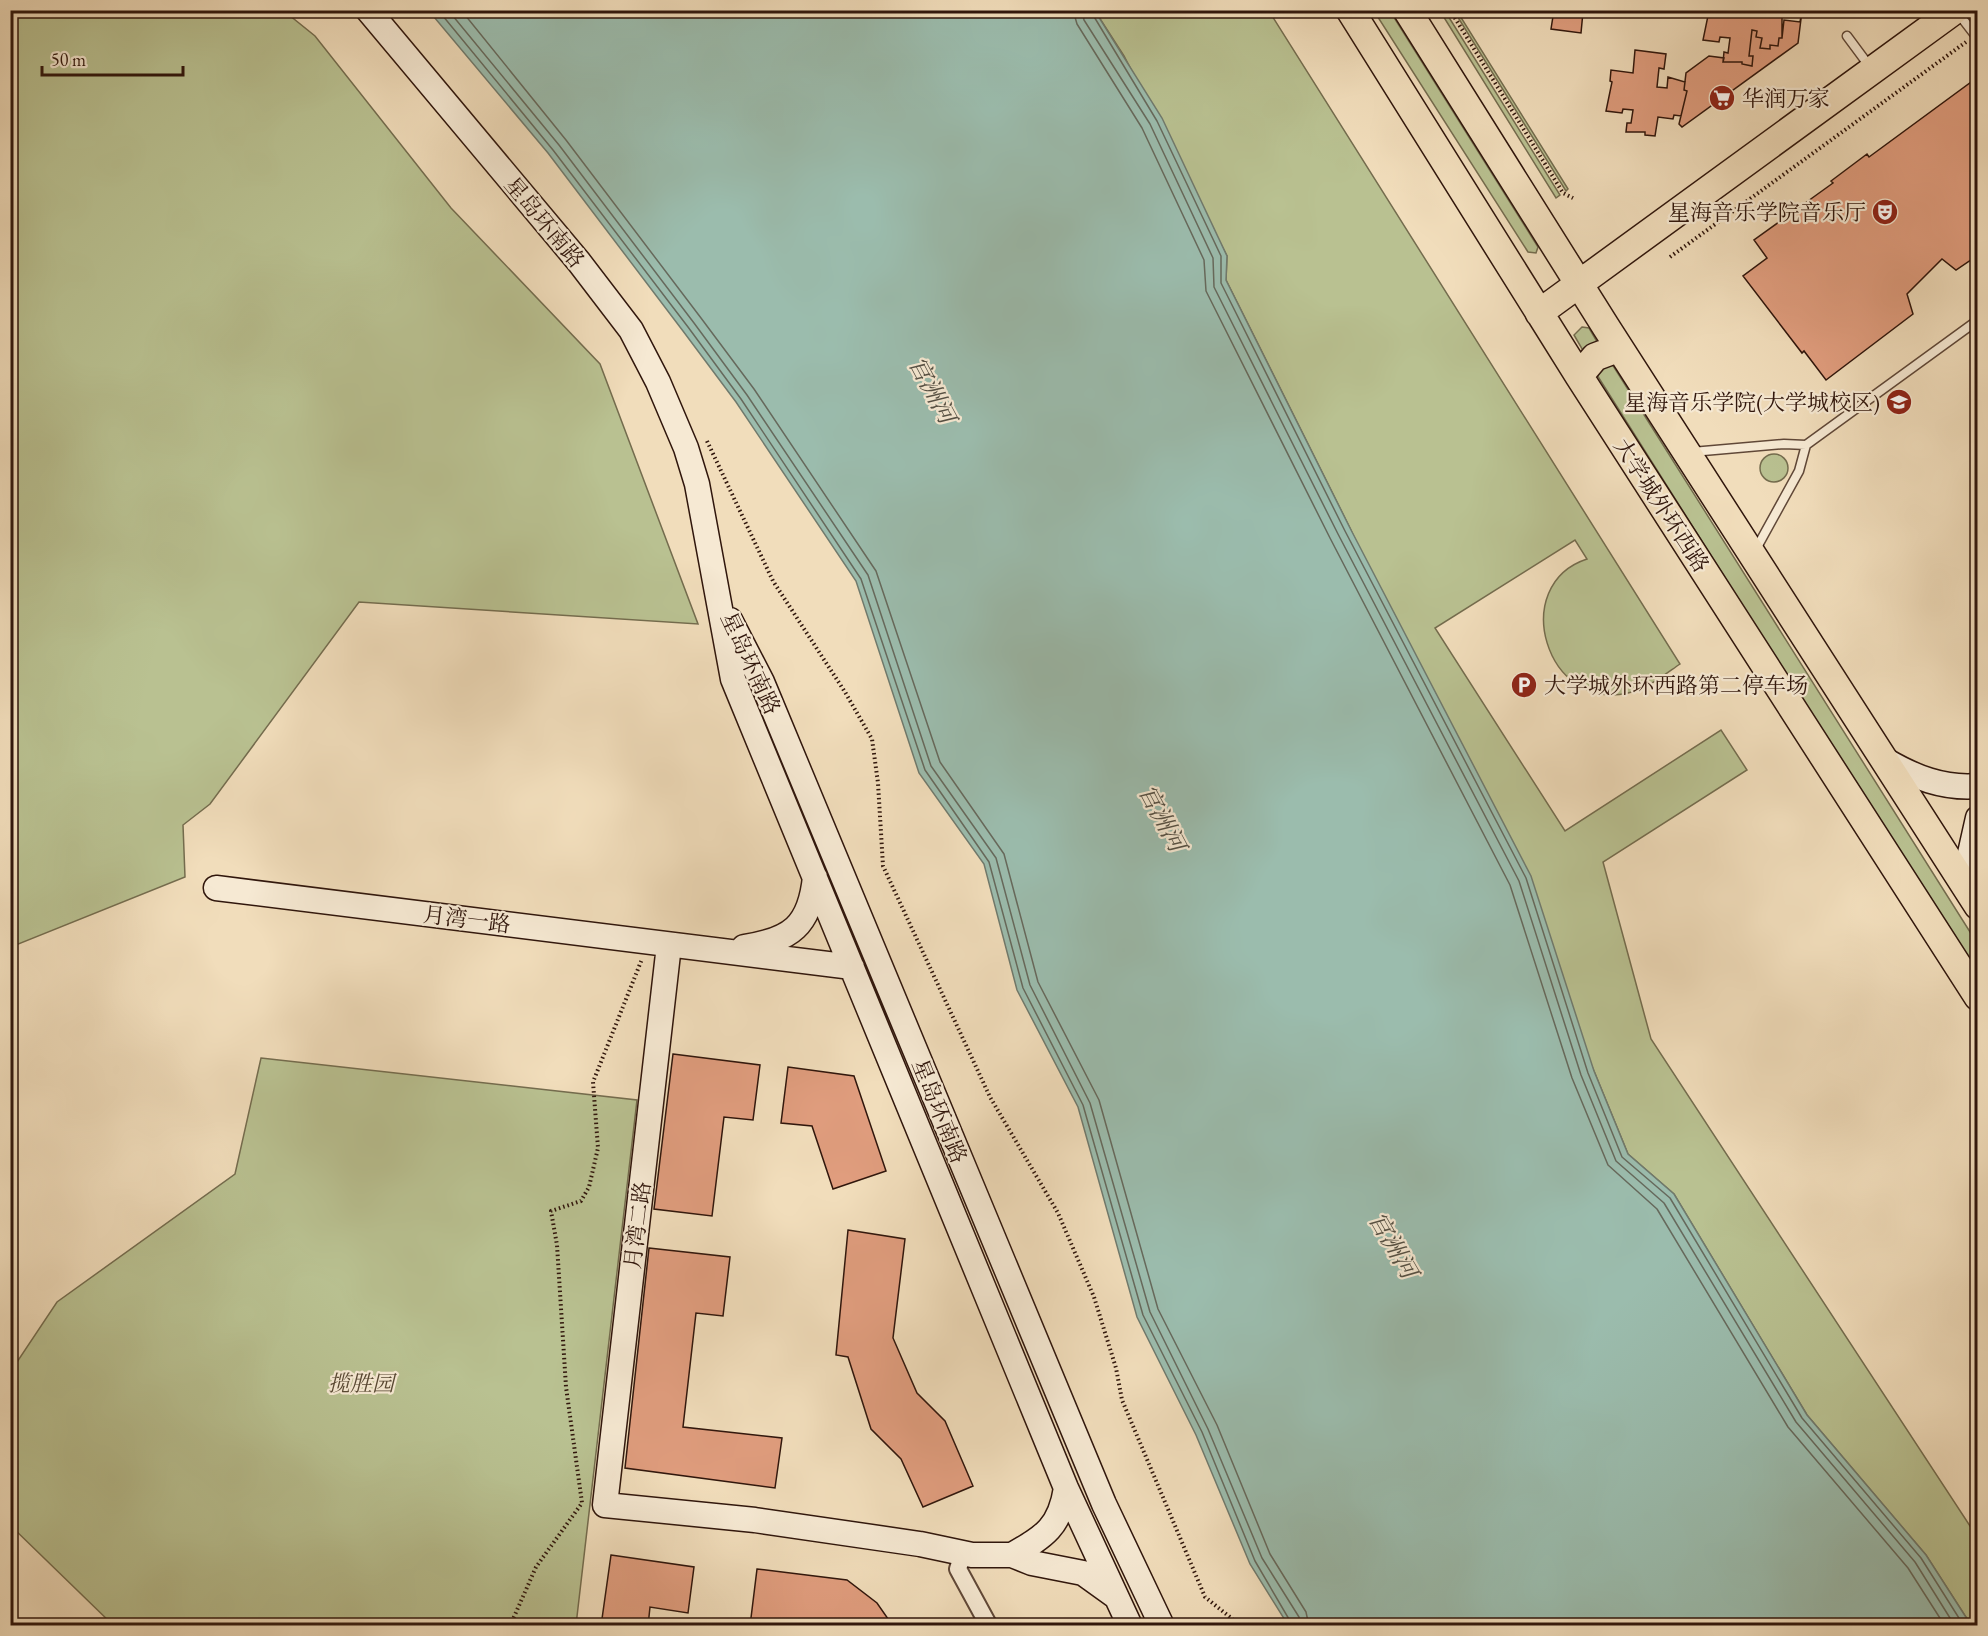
<svg xmlns="http://www.w3.org/2000/svg" width="1988" height="1636" viewBox="0 0 1988 1636" font-family="'EB Garamond','Noto Serif SC',serif">
  <rect width="100%" height="100%" fill="#f1ddbb"/>
  <filter id="stains"><feTurbulence type="fractalNoise" baseFrequency=".00333" numOctaves="4"/><feColorMatrix values="0 0 0 0 .2 0 0 0 0 .09 0 0 0 0 .02 0 0 0 .5 -.17"/></filter>
  <radialGradient id="worn" r=".72"><stop offset=".6" stop-color="#630" stop-opacity="0"/><stop offset="1" stop-color="#630" stop-opacity=".3"/></radialGradient>
  <!-- green -->
  <path fill="#b9c191" stroke="#746c4e" stroke-width="1.5" d="M11 10 284 11 315 36 451 208 600 364 698 624 359 602 210 804 183 825 185 877 11 947Z
    M1095 11H1269L1680 664C1664 675 1647 689 1628 693 1546 712 1508 585 1587 559L1575 540 1435 628 1565 831 1721 730 1747 770 1603 862 1651 1039 1970 1526 1977 1522V1625H1971L1926 1555 1807 1415 1674 1194 1628 1154 1594 1071 1350 528 1226 280 1227 256 1124 56Z
    M1374 11H1390L1538 247 1536 253 1528 252Z
    M1440 11H1445L1560 195 1556 198Z
    M1454 11H1457L1568 189 1566 191Z
    M1582 327 1589 328 1599 345 1585 354 1574 335Z
    M1612 364 1977 943V977L1597 375 1598 369Z
    M1760 468a14 14 0 1 1 28 0a14 14 0 1 1-28 0Z
    M261 1058 637 1100 576 1625H113L11 1526V1371L57 1302 235 1174Z"/>
  <!-- water -->
  <path fill="#9bbcad" stroke="#707a6d" stroke-width="1.5" d="M429 11H1095L1162 118 1227 256 1226 280 1350 528 1531 876 1594 1071 1628 1154 1674 1194 1807 1415 1926 1555 1971 1625H1288L1250 1564 1196 1435 1137 1317 1078 1107 1017 990 984 864 919 773 856 581 736 402 683 331 548 153Z"/>
  <g fill="none" stroke-linecap="round" stroke-linejoin="round">
    <!-- shore -->
    <path stroke="#66695c" stroke-width="1.5" d="M438 10 553 150 688 327 741 399 861 579 925 770 989 862 1023 988 1083 1105 1143 1315 1202 1432 1255 1561 1293 1626
      M448 10 559 145 694 323 747 395 868 575 931 766 996 858 1030 985 1090 1103 1150 1312 1208 1429 1262 1558 1299 1617 1300 1626
      M461 10 566 140 701 318 754 389 876 571 940 762 1004 854 1038 982 1099 1100 1158 1309 1217 1425 1270 1554 1306 1612 1309 1626
      M1073 10 1077 24 1142 128 1204 260 1206 291 1330 538 1510 885 1572 1078 1608 1165 1657 1209 1788 1427 1908 1568 1945 1626
      M1082 10 1084 20 1150 124 1213 258 1214 287 1338 534 1519 881 1581 1075 1616 1161 1664 1203 1796 1422 1915 1562 1955 1626
      M1090 10 1157 121 1221 256V283L1345 531 1526 878 1588 1073 1622 1157 1670 1198 1802 1418 1921 1558 1964 1626"/>
  </g>
  <!-- building -->
  <path fill="#e09d7e" stroke="#30160c" stroke-width="1.5" d="M1554 10H1606L1599 11V14L1583 12 1581 33 1551 29Z
    M1775 10 1782 12V38H1779L1778 46 1770 45V49L1760 48 1762 38 1756 37 1757 31 1752 30 1749 56H1753L1752 66 1742 64V62H1723L1724 52 1728 53 1730 38 1720 37 1719 42 1703 40 1709 11 1707 10Z
    M1802 11 1798 43 1682 127 1679 124 1687 91 1684 90 1686 73 1709 56 1724 58 1723 62H1742V64L1752 66 1753 56H1749L1752 30 1757 31 1756 37 1762 38 1760 48 1770 49V45L1778 46 1779 38H1782L1784 20 1800 22Z
    M1635 50 1666 54 1664 69 1659 68 1657 87 1667 88 1668 77 1685 82 1684 90 1687 91 1681 116 1674 115 1673 119 1658 117 1655 136 1645 135V132H1626L1627 123H1631L1633 110 1623 109 1622 113 1606 111 1612 82 1610 81 1611 70 1633 73Z
    M1978 77V255L1956 270 1942 259 1907 294 1913 314 1826 380 1804 351 1802 353 1743 276 1767 258 1754 240 1833 183 1831 181 1867 154 1869 157Z
    M673 1054 760 1065 753 1120 724 1117 712 1216 654 1209Z
    M788 1067 854 1076 886 1171 833 1189 812 1126 781 1123Z
    M848 1230 905 1239 893 1338 917 1393 945 1421 973 1486 923 1507 901 1459 871 1429 848 1357 836 1355Z
    M649 1248 730 1257 723 1316 696 1313 683 1427 782 1438 775 1488 625 1468Z
    M611 1555 694 1567 688 1613 650 1607 648 1626H601Z
    M757 1569 847 1580 877 1603 893 1626H750Z"/>
  <g fill="none" stroke-linecap="round" stroke-linejoin="round">
    <!-- lane casing -->
    <g stroke="#604838" stroke-width="11">
      <path id="lane" d="M1958 13 1978 39
        M1847 36 1870 67
        M1806 445 1978 320
        M1692 452 1784 444 1806 445 1799 471 1756 549"/>
    </g>
    <!-- street casing -->
    <g stroke="#604838" stroke-width="20">
      <path id="street" d="M972 1555 961 1559 958 1569 989 1626"/>
    </g>
    <!-- secondary casing -->
    <g stroke="#30160c" stroke-width="27">
      <path id="secondary" d="M368 10 579 262 631 330 658 382 686 448 697 484 733 679 1066 1488 1130 1626
        M730 620 762 682 1104 1504 1162 1626
        M1885 760C1914 777 1943 789 1978 786
        M216 888 852 967
        M1970 894 1967 867 1978 818
        M669 945 605 1505 755 1520 920 1544 972 1555H1012L1032 1563 1083 1573 1115 1596
        M744 947C791 940 810 926 815 877
        M1012 1555C1045 1536 1060 1527 1066 1488"/>
    </g>
    <!-- primary casing -->
    <g stroke="#30160c" stroke-width="30">
      <path id="primary" d="M1350 10 1579 376 1978 997
        M1407 10 1606 327 1978 906
        M1539 313 1955 10
        M1579 376 1595 357 1619 348"/>
    </g>
    <!-- path -->
    <path stroke="#30160c" stroke-width="4" stroke-dasharray="1.5 3" stroke-linecap="butt" d="M1450 10 1563 193 1573 198
      M1670 257 1966 42
      M707 441 773 581 845 692 872 739 878 783 883 866 990 1097 1058 1213 1094 1297 1116 1368 1122 1400 1205 1597 1241 1626
      M510 1626 536 1567 582 1503 566 1387 557 1245 551 1211 581 1201 589 1187 598 1148 593 1082 642 959"/>
    <!-- lane -->
    <use href="#lane" stroke="#f6e9d3" stroke-width="8"/>
    <!-- street -->
    <use href="#street" stroke="#f6e9d3" stroke-width="16"/>
    <!-- secondary -->
    <use href="#secondary" stroke="#f6e9d3" stroke-width="24"/>
    <!-- primary -->
    <use href="#primary" stroke="#f1ddbb" stroke-width="27"/>
  </g>
  <!-- icons -->
  <defs>
    <g id="supermarket-disc" transform="scale(1.35)"><circle r="9.5" fill="#8f2418" stroke="#f6e9d3"/><path d="M-6-5.5h2.5l.6 2H6L4.5 2H-2.5L-4.4-4H-6ZM-1.5 3.2a1.3 1.3 0 1 0 .1 0ZM3 3.2a1.3 1.3 0 1 0 .1 0Z" fill="#fff"/></g>
    <g id="theatre-disc" transform="scale(1.35)"><circle r="9.5" fill="#8f2418" stroke="#f6e9d3"/><path d="M-5-5.5Q0-4 5-5.5V0Q5 5 0 6Q-5 5-5 0ZM-3.3-2.5H-1v1.5H-3.3ZM1-2.5H3.3v1.5H1ZM-2.8 1Q0 5.5 2.8 1Z" fill="#fff"/></g>
    <g id="university-disc" transform="scale(1.35)"><circle r="9.5" fill="#8f2418" stroke="#f6e9d3"/><path d="M0-5L7-2L0 1L-7-2ZM-4 1L0 2.5L4 1V4Q0 6-4 4Z" fill="#fff"/></g>
    <g id="parking-disc" transform="scale(1.35)"><circle r="9.5" fill="#8f2418" stroke="#f6e9d3"/><path d="M-3.5-5.5H1a3.5 3.5 0 0 1 0 7H-1V5.5H-3.5ZM-1-3.4V-.6H.8a1.4 1.4 0 0 0 0-2.8Z" fill="#fff"/></g>
  </defs>
  <g fill-rule="evenodd">
    <use href="#supermarket-disc" x="1722" y="98"/>
    <use href="#theatre-disc" x="1885" y="212"/>
    <use href="#university-disc" x="1899" y="402"/>
    <use href="#parking-disc" x="1524" y="685"/>
  </g>
  <g text-anchor="middle" stroke-width="4.5" stroke-linejoin="round" paint-order="stroke">
    <!-- poi labels -->
    <g font-size="22" fill="#30160c" stroke="#f6e9d3" text-anchor="start">
      <text x="1742" y="106">华润万家</text>
      <text x="1866" y="220" text-anchor="end">星海音乐学院音乐厅</text>
      <text x="1880" y="410" text-anchor="end">星海音乐学院(大学城校区)</text>
      <text x="1544" y="693">大学城外环西路第二停车场</text>
    </g>
    <!-- street labels -->
    <g font-size="22" fill="#30160c" stroke="#f6e9d3">
      <text transform="translate(545 222) rotate(50)" y="8">星岛环南路</text>
      <text transform="translate(1662 505) rotate(57)" y="8">大学城外环西路</text>
      <text transform="translate(751 663) rotate(65)" y="8">星岛环南路</text>
      <text transform="translate(467 919) rotate(7)" y="8">月湾一路</text>
      <text transform="translate(940 1111) rotate(68)" y="8">星岛环南路</text>
      <text transform="translate(637 1225) rotate(-83)" y="8">月湾二路</text>
    </g>
    <!-- park labels -->
    <g font-size="22" font-style="italic" fill="#594934" stroke="#f6e9d3">
      <text x="361" y="1391">揽胜园</text>
    </g>
    <!-- water labels -->
    <g font-size="24" font-style="italic" fill="#555044" stroke="#f6e9d3">
      <text transform="translate(932 390) rotate(62)" y="8">官洲河</text>
      <text transform="translate(1162 818) rotate(62)" y="8">官洲河</text>
      <text transform="translate(1393 1245) rotate(60)" y="8">官洲河</text>
    </g>
  </g>
  <!-- margin -->
  <rect width="1988" height="1636" fill="none" stroke="#f1ddbb" stroke-width="36"/>
  <rect x="12" y="12" width="1964" height="1612" fill="none" stroke="#30160c" stroke-width="3"/>
  <rect x="18" y="18" width="1952" height="1600" fill="none" stroke="#30160c" stroke-width="1.5"/>
  <!-- scale -->
  <path d="M42 66v9h141v-9" fill="none" stroke="#30160c" stroke-width="3"/>
  <text x="51" y="66" font-size="18" fill="#30160c" stroke="#f6e9d3" stroke-width="4.5" paint-order="stroke">50 m</text>
  <rect width="100%" height="100%" filter="url(#stains)"/>
  <rect width="100%" height="100%" fill="url(#worn)"/>
</svg>
